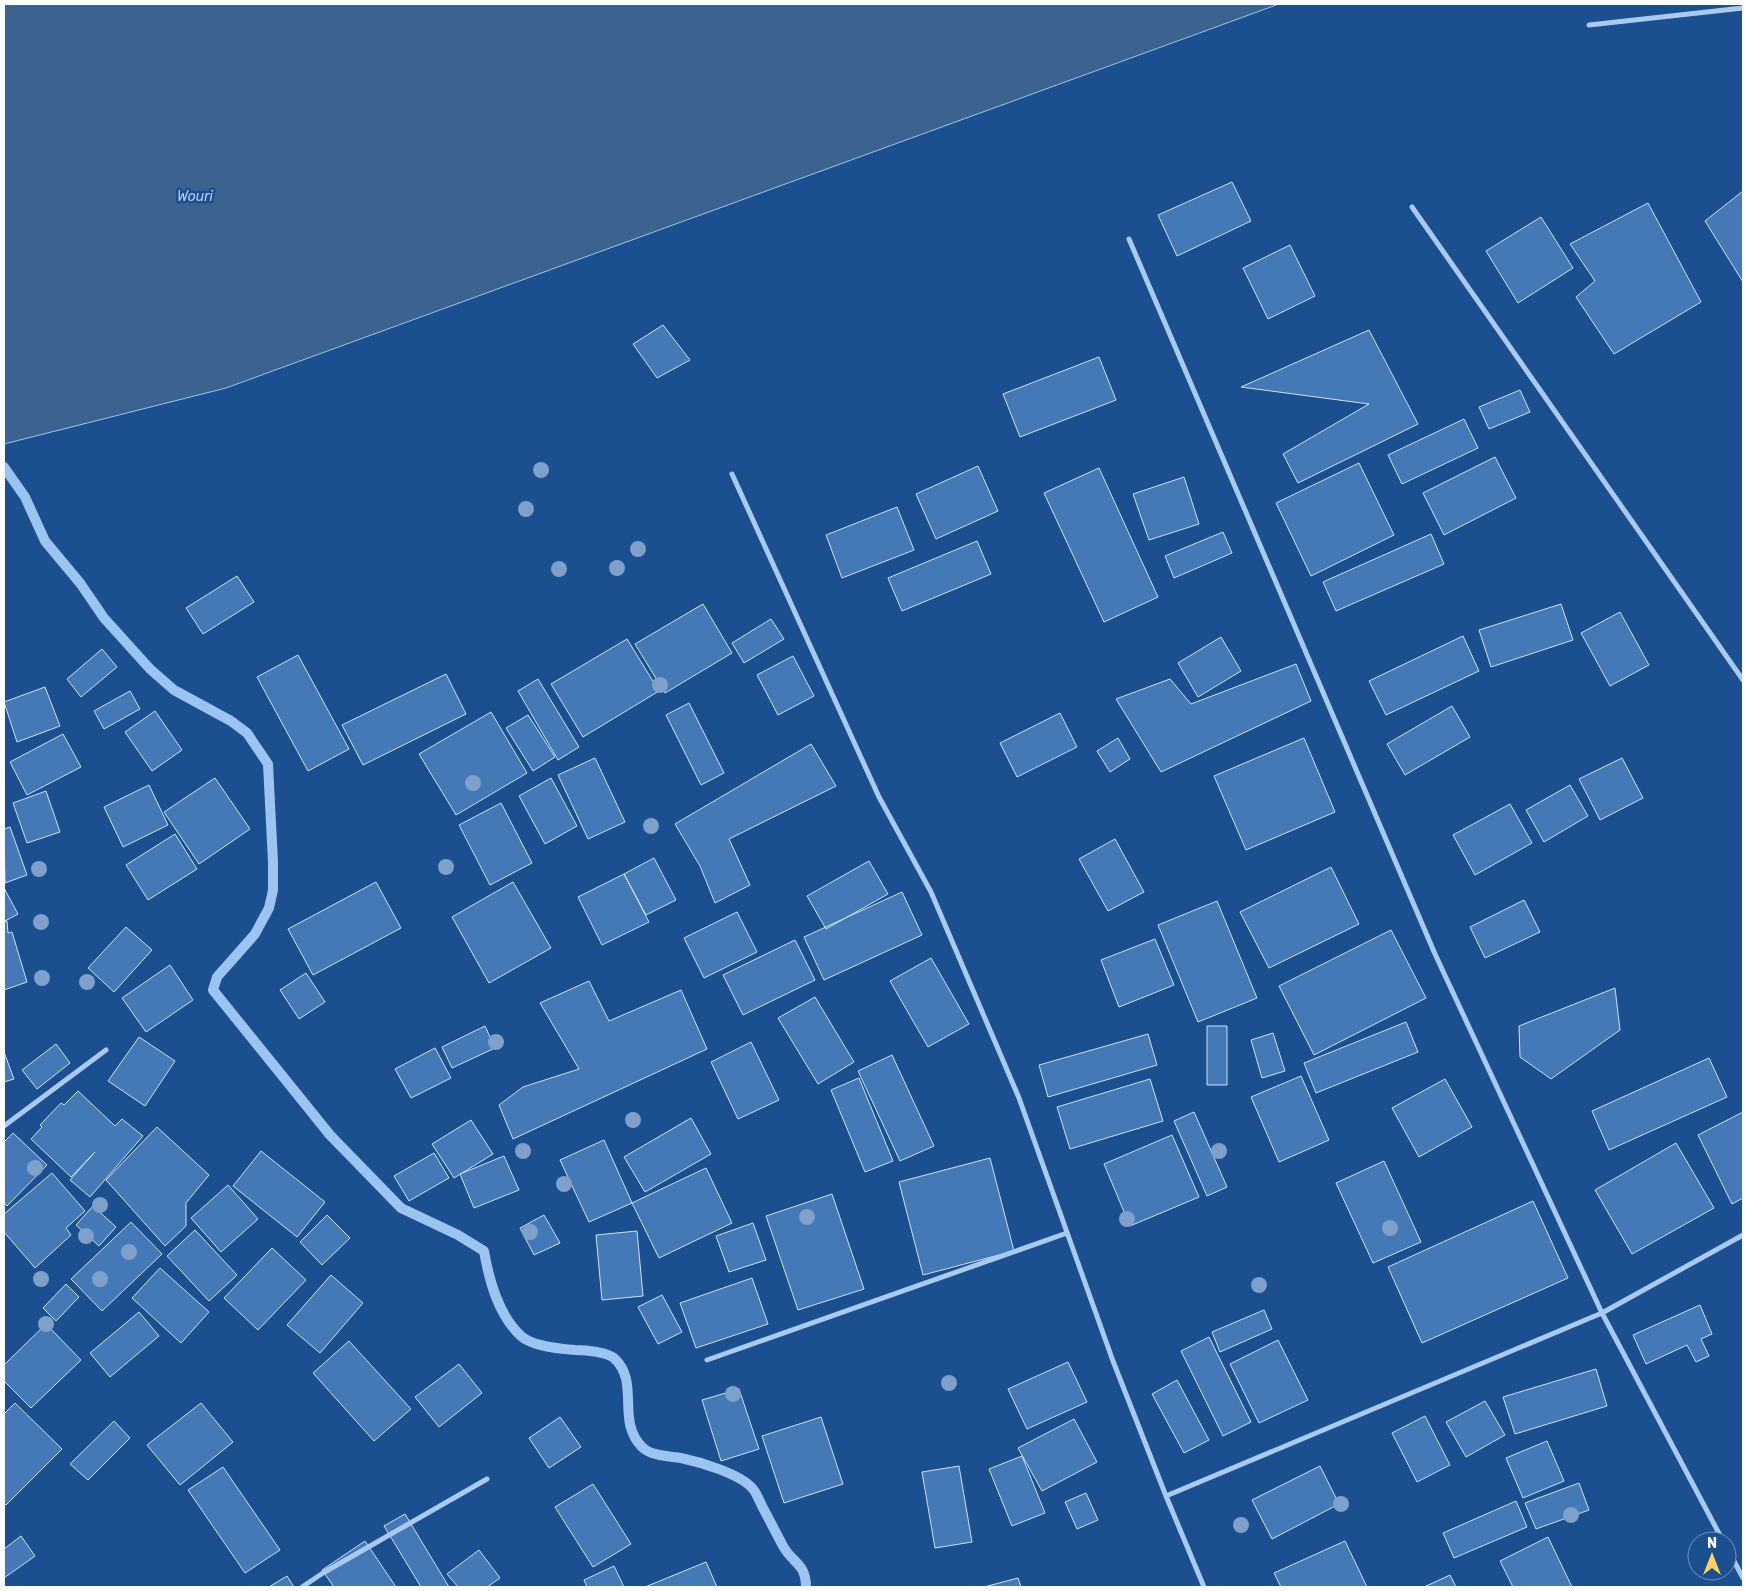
<svg xmlns="http://www.w3.org/2000/svg" width="1747" height="1591" viewBox="0 0 1747 1591" font-family="Rubik,sans-serif">
  <rect width="100%" height="100%" fill="#1b4f8f"/>
  <!-- water -->
  <path fill="#3c6290" stroke="#9cc4f0" d="M4 4H1279L226 388 4 444Z"/>
  <g fill="none" stroke-linecap="round" stroke-linejoin="round">
    <!-- stream -->
    <path stroke="#9cc4f0" stroke-width="10" d="M4 467 25 497 45 541 80 583 104 618 150 669 174 690 231 721 247 733 268 764 273 862V890L269 908 255 934 217 977 213 990 330 1135 401 1208 458 1235 484 1251C489 1280 498 1315 521 1336 532 1346 561 1349 575 1350 586 1350 608 1352 615 1359 640 1383 616 1421 642 1447 651 1456 668 1456 681 1458 700 1462 741 1474 753 1489 757 1494 759 1500 762 1506 769 1519 776 1533 783 1546 792 1563 806 1563 806 1587"/>
  </g>
  <!-- building -->
  <path fill="#4478b7" stroke="#cfe3fa" d="M1232 182 1251 221 1177 256 1158 215Z
    M1743 191V282L1705 221Z
    M1648 203 1701 302 1614 354 1576 297 1595 281 1570 244Z
    M1541 217 1573 268 1518 303 1486 251Z
    M1290 245 1315 296 1268 319 1243 268Z
    M663 325 690 360 657 378 633 344Z
    M1369 330 1418 424 1298 483 1283 454 1369 404 1241 387Z
    M1099 357 1116 400 1020 437 1003 394Z
    M1520 390 1530 412 1489 429 1479 407Z
    M1464 419 1478 448 1402 484 1388 455Z
    M1495 457 1516 498 1444 535 1423 493Z
    M1359 463 1394 535 1311 576 1276 503Z
    M978 466 998 511 936 539 916 494Z
    M1099 468 1158 597 1104 622 1044 493Z
    M1184 477 1199 524 1149 540 1133 494Z
    M897 507 914 550 842 578 826 535Z
    M1223 532 1232 553 1174 578 1165 556Z
    M1431 534 1444 564 1336 611 1323 582Z
    M977 541 991 574 902 611 888 578Z
    M237 576 254 602 203 634 186 608Z
    M703 604 732 653 665 693 635 644Z
    M1561 604 1573 640 1491 667 1479 630Z
    M1620 612 1649 665 1610 686 1581 633Z
    M771 619 784 639 744 663 732 643Z
    M1463 636 1479 671 1386 715 1369 681Z
    M1221 637 1241 671 1198 697 1178 663Z
    M627 639 659 691 583 737 551 684Z
    M102 649 117 667 81 697 67 679Z
    M298 655 349 749 308 771 257 677Z
    M793 656 814 696 778 715 757 675Z
    M1296 664 1311 701 1161 772 1116 699 1170 679 1191 704Z
    M446 674 466 714 363 765 342 725Z
    M538 679 579 747 558 760 518 691Z
    M45 687 60 726 17 742 4 702Z
    M130 691 140 709 104 729 94 711Z
    M689 703 724 773 701 785 666 715Z
    M1452 706 1470 737 1405 775 1387 744Z
    M155 711 182 750 152 771 125 732Z
    M491 712 527 773 456 815 419 754Z
    M1060 713 1077 747 1017 777 1000 743Z
    M528 715 555 757 533 771 506 728Z
    M63 734 81 767 27 795 10 762Z
    M1118 738 1130 759 1110 772 1097 751Z
    M1304 738 1335 812 1246 850 1214 776Z
    M811 744 836 786 729 839 750 885 715 903 700 866 675 824Z
    M595 758 625 822 588 839 558 775Z
    M1622 758 1643 798 1600 820 1579 779Z
    M215 778 250 829 199 864 164 812Z
    M551 778 577 826 545 844 519 796Z
    M149 785 168 825 123 847 104 807Z
    M1570 785 1588 816 1544 842 1526 810Z
    M46 791 60 832 27 843 13 803Z
    M501 803 532 863 490 885 459 825Z
    M1510 804 1532 843 1475 875 1453 835Z
    M10 827 27 875 5 883 4 829Z
    M175 834 197 869 148 900 126 865Z
    M1115 839 1144 892 1108 911 1079 859Z
    M654 858 676 900 646 915 624 874Z
    M869 861 888 894 826 929 807 896Z
    M1331 867 1359 924 1269 968 1240 912Z
    M624 874 649 922 602 945 578 897Z
    M376 882 401 928 313 975 288 929Z
    M513 882 551 948 489 983 452 917Z
    M4 888 18 914 5 921 4 919Z
    M902 892 922 935 824 980 804 937Z
    M1524 900 1540 932 1485 958 1470 927Z
    M1217 901 1257 998 1198 1022 1158 925Z
    M737 912 757 952 704 978 684 938Z
    M7 921 8 933 12 932 27 982 4 990V922Z
    M126 927 152 950 114 992 88 968Z
    M1391 930 1426 998 1314 1055 1279 986Z
    M1155 939 1174 985 1119 1007 1101 960Z
    M795 940 815 980 743 1015 723 975Z
    M931 958 969 1024 928 1047 890 981Z
    M170 965 193 1000 146 1032 122 998Z
    M306 973 325 1002 299 1019 280 990Z
    M589 981 609 1021 681 990 707 1049 513 1139 499 1105 523 1087 579 1069 540 1003Z
    M1615 988 1620 1030 1551 1079 1520 1057 1519 1026Z
    M815 997 854 1062 818 1084 778 1018Z
    M1406 1022 1418 1052 1316 1093 1304 1063Z
    M485 1026 495 1048 452 1068 442 1047Z
    M1207 1026H1227V1085H1207Z
    M1273 1033 1285 1071 1262 1078 1251 1040Z
    M1148 1034 1157 1065 1048 1097 1039 1065Z
    M139 1037 175 1061 145 1106 108 1081Z
    M751 1042 779 1100 738 1119 711 1062Z
    M56 1044 70 1063 37 1089 22 1070Z
    M435 1048 451 1078 411 1098 395 1069Z
    M4 1052 14 1079 4 1082Z
    M892 1055 934 1146 900 1161 858 1071Z
    M1709 1058 1727 1097 1609 1150 1592 1111Z
    M1301 1076 1329 1140 1279 1162 1251 1097Z
    M859 1078 893 1161 865 1172 831 1090Z
    M1150 1079 1163 1121 1070 1149 1057 1107Z
    M1445 1079 1472 1127 1419 1157 1392 1108Z
    M78 1091 115 1126 122 1119 143 1136 90 1197 70 1180 95 1152 71 1177 31 1139 42 1127 40 1125 61 1103 64 1105Z
    M1194 1112 1227 1187 1207 1196 1174 1121Z
    M1743 1112V1198L1732 1204 1698 1135Z
    M691 1118 711 1154 645 1192 624 1157Z
    M471 1120 493 1154 454 1178 432 1144Z
    M157 1127 209 1175 186 1203V1226L165 1246 106 1180Z
    M13 1133 47 1165 7 1206 4 1203V1142Z
    M1172 1135 1199 1197 1130 1226 1104 1164Z
    M604 1140 632 1203 589 1222 560 1160Z
    M1676 1143 1714 1208 1632 1254 1595 1190Z
    M261 1151 325 1202 297 1237 233 1186Z
    M434 1153 449 1178 409 1201 394 1176Z
    M504 1156 519 1190 474 1208 460 1174Z
    M990 1158 1014 1251 923 1275 899 1182Z
    M1384 1161 1421 1242 1373 1263 1336 1183Z
    M706 1168 732 1223 659 1258 632 1203Z
    M52 1173 85 1211 66 1228 71 1235 35 1268 4 1232V1214Z
    M228 1185 258 1219 221 1252 191 1218Z
    M832 1194 864 1289 798 1310 766 1216Z
    M1533 1201 1568 1278 1422 1343 1388 1267Z
    M93 1206 116 1227 99 1246 76 1225Z
    M327 1215 350 1238 322 1265 300 1242Z
    M544 1215 560 1243 534 1255 520 1228Z
    M131 1222 162 1254 102 1311 71 1279Z
    M753 1223 766 1260 729 1272 716 1236Z
    M195 1230 237 1275 209 1301 167 1256Z
    M637 1231 643 1296 602 1300 596 1235Z
    M272 1248 306 1280 258 1330 224 1298Z
    M160 1268 209 1312 181 1343 132 1298Z
    M331 1275 363 1303 320 1353 287 1325Z
    M752 1278 768 1324 696 1348 680 1303Z
    M66 1284 79 1297 56 1321 43 1308Z
    M662 1295 682 1332 658 1344 638 1307Z
    M1700 1305 1712 1334 1701 1339 1709 1356 1696 1362 1687 1345 1646 1364 1633 1335Z
    M1264 1310 1272 1329 1220 1352 1212 1332Z
    M139 1312 159 1336 110 1377 90 1353Z
    M46 1324 81 1360 31 1408 4 1381V1365Z
    M1209 1337 1251 1422 1223 1436 1181 1351Z
    M1278 1340 1308 1400 1259 1423 1230 1364Z
    M349 1341 411 1409 374 1441 313 1373Z
    M1068 1362 1087 1402 1027 1429 1008 1389Z
    M459 1364 482 1393 439 1427 415 1397Z
    M1596 1369 1607 1406 1515 1434 1503 1397Z
    M1177 1380 1209 1440 1184 1453 1152 1394Z
    M739 1389 759 1449 721 1461 702 1400Z
    M1485 1401 1505 1435 1466 1457 1446 1422Z
    M15 1403 62 1449 6 1505 4 1503V1414Z
    M201 1403 233 1442 180 1485 147 1445Z
    M1425 1416 1450 1465 1417 1482 1392 1433Z
    M560 1417 581 1447 549 1468 529 1438Z
    M821 1417 843 1484 784 1503 762 1436Z
    M1074 1419 1097 1462 1042 1491 1018 1448Z
    M114 1421 130 1438 88 1480 70 1464Z
    M1547 1441 1564 1481 1523 1498 1506 1458Z
    M1022 1456 1045 1513 1012 1526 989 1469Z
    M959 1466 972 1542 935 1548 922 1472Z
    M1320 1466 1339 1504 1272 1539 1252 1500Z
    M223 1467 280 1550 245 1573 188 1490Z
    M1579 1483 1589 1510 1536 1529 1525 1503Z
    M593 1484 631 1544 593 1567 555 1507Z
    M1086 1493 1098 1520 1077 1529 1065 1502Z
    M1516 1501 1527 1527 1454 1558 1443 1533Z
    M405 1514 449 1587H421L384 1526Z
    M21 1536 35 1556 4 1578V1549Z
    M1548 1537 1572 1587H1513L1500 1561Z
    M365 1541 396 1587H334L322 1570Z
    M1345 1541 1367 1587H1281L1274 1573Z
    M479 1550 500 1578 487 1587H458L447 1574Z
    M706 1562 717 1587H645Z
    M614 1566 624 1587H587L584 1580Z
    M1450 1575 1456 1587H1424Z
    M287 1576 294 1587H269Z
    M1018 1578 1021 1587H984Z"/>
  <g fill="none" stroke-linecap="round" stroke-linejoin="round">
    <!-- minor -->
    <path stroke="#a9c9ee" stroke-width="5" d="M1589 25 1743 8
      M1412 207 1743 680
      M1129 239 1435 954 1602 1313 1723 1541
      M732 474 879 797 931 892 1019 1098 1113 1361 1166 1496 1204 1587
      M4 1126 106 1050
      M707 1360 1067 1233
      M1166 1496 1602 1313 1743 1235
      M1727 1548 1743 1578
      M302 1587 323 1573 487 1479"/>
  </g>
  <!-- trees -->
  <g fill="#7ea0ca">
    <circle cx="541" cy="470" r="8"/>
    <circle cx="526" cy="509" r="8"/>
    <circle cx="638" cy="549" r="8"/>
    <circle cx="617" cy="568" r="8"/>
    <circle cx="559" cy="569" r="8"/>
    <circle cx="660" cy="685" r="8"/>
    <circle cx="473" cy="783" r="8"/>
    <circle cx="651" cy="826" r="8"/>
    <circle cx="446" cy="867" r="8"/>
    <circle cx="39" cy="869" r="8"/>
    <circle cx="41" cy="922" r="8"/>
    <circle cx="42" cy="978" r="8"/>
    <circle cx="87" cy="982" r="8"/>
    <circle cx="496" cy="1042" r="8"/>
    <circle cx="633" cy="1120" r="8"/>
    <circle cx="523" cy="1151" r="8"/>
    <circle cx="1219" cy="1151" r="8"/>
    <circle cx="35" cy="1168" r="8"/>
    <circle cx="564" cy="1184" r="8"/>
    <circle cx="100" cy="1205" r="8"/>
    <circle cx="807" cy="1217" r="8"/>
    <circle cx="1127" cy="1219" r="8"/>
    <circle cx="1390" cy="1228" r="8"/>
    <circle cx="530" cy="1232" r="8"/>
    <circle cx="86" cy="1236" r="8"/>
    <circle cx="129" cy="1252" r="8"/>
    <circle cx="41" cy="1279" r="8"/>
    <circle cx="100" cy="1279" r="8"/>
    <circle cx="1259" cy="1285" r="8"/>
    <circle cx="46" cy="1324" r="8"/>
    <circle cx="949" cy="1383" r="8"/>
    <circle cx="733" cy="1394" r="8"/>
    <circle cx="1341" cy="1504" r="8"/>
    <circle cx="1571" cy="1515" r="8"/>
    <circle cx="1241" cy="1525" r="8"/>
  </g>
  <g text-anchor="middle" stroke-width="5" stroke-linejoin="round" paint-order="stroke">
    <!-- water labels -->
    <g font-size="14" font-style="italic" fill="#b5d3f5" stroke="#1b4f8f">
      <text x="195" y="201">Wouri</text>
    </g>
  </g>
  <!-- border -->
  <rect width="1747" height="1591" fill="none" stroke="#ffffff" stroke-width="10"/>
  <!-- north arrow -->
  <g transform="translate(1712 1556)"><circle r="24" fill="#1b4f8f" stroke="#7695bc"/>
  <path d="M0-4L9 19L0 12L-9 19Z" fill="#ffd166"/>
  <text y="-8" font-size="14" font-weight="bold" text-anchor="middle" fill="#ffffff">N</text>
  </g>
</svg>
